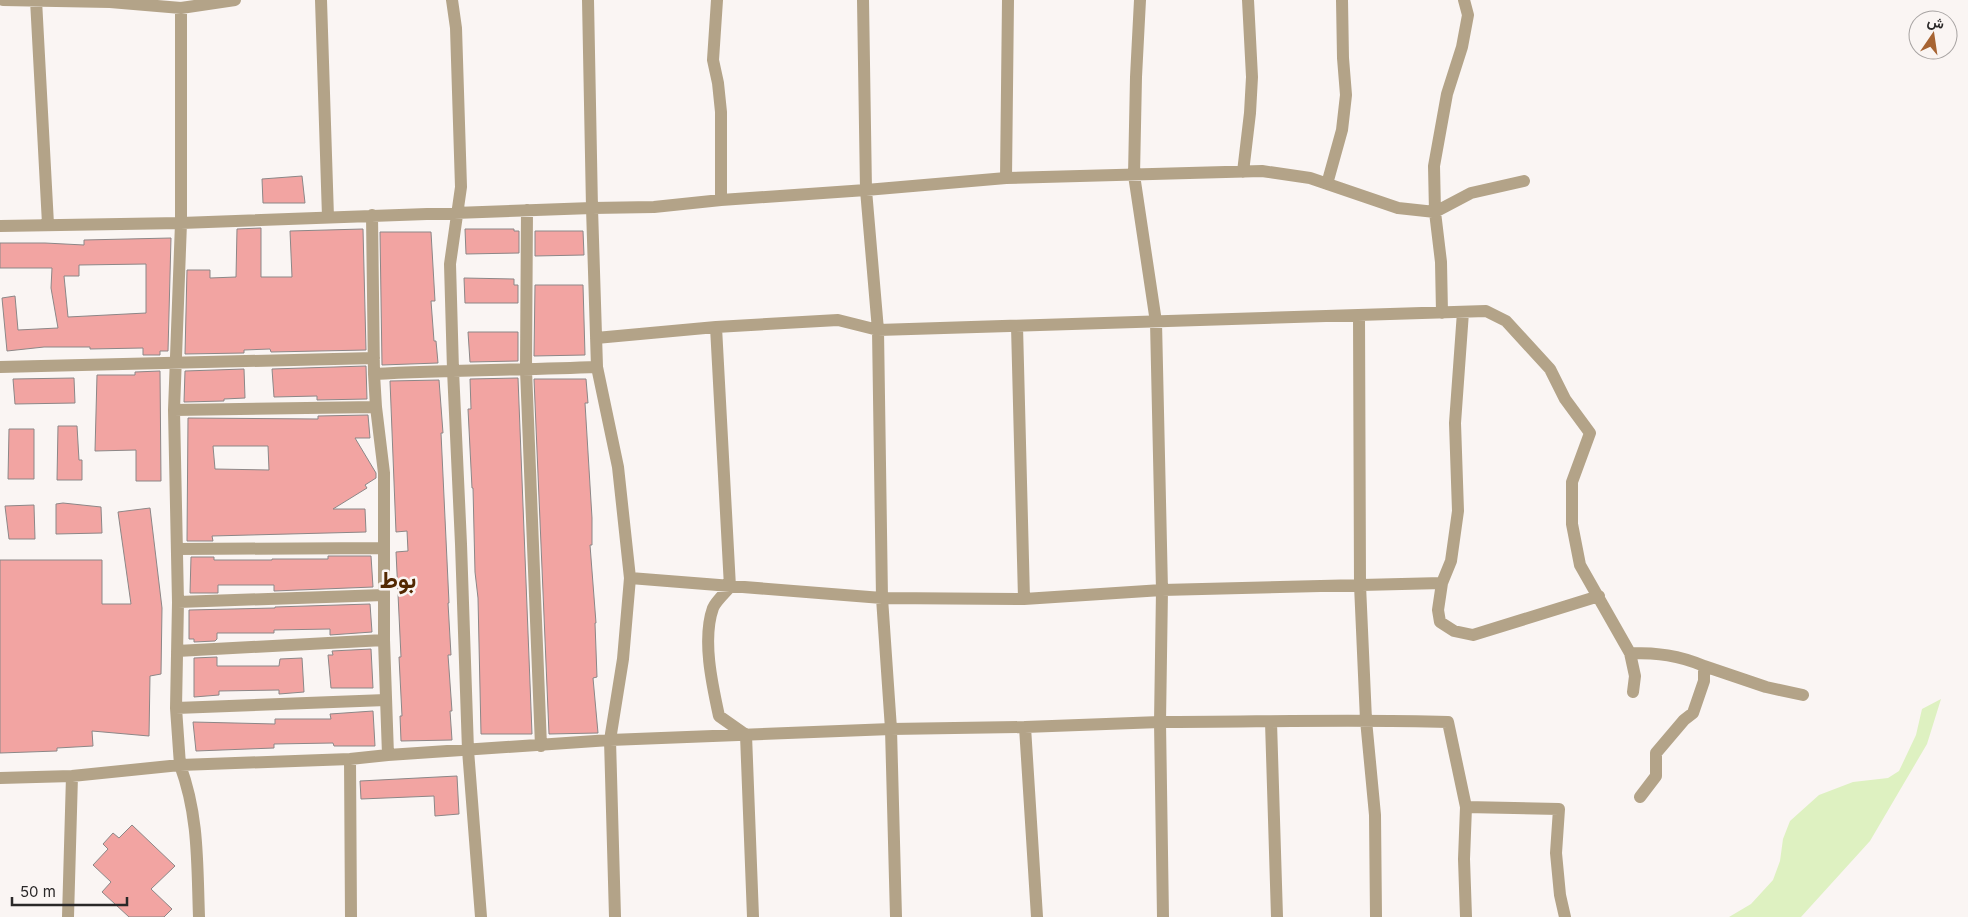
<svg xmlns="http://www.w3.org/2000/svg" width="1968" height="917" viewBox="0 0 1968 917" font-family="Inter,Vazirmatn,sans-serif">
  <rect width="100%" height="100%" fill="#faf5f3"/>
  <!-- green -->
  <path fill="#def1c1" d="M1941 699 1927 744 1870 841 1801 917H1729L1751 904 1773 880 1780 861 1783 839 1790 821 1819 795 1853 782 1888 778 1899 771 1916 735 1922 709Z"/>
  <!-- building -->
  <path fill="#f2a4a2" stroke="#8c8787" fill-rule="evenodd" d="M302 176 305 203H263L262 179Z
    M261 228V277H292L290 231 363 229 366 350 271 352 270 349 244 350V353L185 354 187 270H210V278L236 277 237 229Z
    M465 229H514V231H519V253L466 254Z
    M535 231H583L584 255 535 256Z
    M380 232H431L435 301H431L434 341H436L438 363 382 365Z
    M171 238 168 351H160V355H143V348L90 349V347H44L7 351 2 298 15 296 18 330 58 328 51 288 52 268H0V243H45L84 245V240ZM146 264V313L68 317 64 276H79V265Z
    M464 278 514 279V285H518V303H465Z
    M535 285H583L585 355 534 356Z
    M468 332H518V361L470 362Z
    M366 366 367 399 317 400V396L274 397 272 369Z
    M244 369 245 398 224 399V401L184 402 185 371Z
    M160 371 161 481H136V450L95 451 97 375H135V372Z
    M74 378 75 403 15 404 13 379Z
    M518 378 532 734H481L478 598 475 572 473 488H472L468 409H471L470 379Z
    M534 379H586L588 403H585L592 518V545H590L596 623H595L597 677 593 678 598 733 549 734Z
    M439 380 443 433H441L449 603H448L451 655H448L452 711H450L452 740 401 741 400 716H402L399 657H401L396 552 408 551 407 531 396 532 390 381Z
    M368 415 370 438H355L376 473V478L365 485 367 488 333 509H365L366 532 212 536 213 541H187L188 418 318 419V416ZM213 446H268L269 470 215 469Z
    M58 426H77L79 460H82V480H57Z
    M9 429H34V479H8Z
    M63 503 101 507 102 533 56 534V504Z
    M34 505 35 539H9L5 506Z
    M150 508 162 608 161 674 150 676 149 736 92 731 93 746 57 748V751L0 753V560H102V604H131L118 512Z
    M328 556H371L373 587 274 591V585H218V593H190L191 557H214V560H272V559H328Z
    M370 604 372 632 330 635V629L274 630V633H217V639L215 641 194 642V639H189V610L275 608V607Z
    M371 649 373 688H331L328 655H333L332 651Z
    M217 657V666H279L280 659 302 658 304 692 279 694V690L219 691V695L194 697V658Z
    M373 711 375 746H334L333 743 274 744V748L196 751 193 722 275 724V719H331L330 714Z
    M457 776 459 814 435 816 434 796 361 799 360 781Z
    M132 825 175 866 151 889 172 909 164 917H129L102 892 111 882 93 865 108 849 103 844 113 833 119 838Z"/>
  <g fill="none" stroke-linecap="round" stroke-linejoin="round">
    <!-- minor -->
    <path stroke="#b3a388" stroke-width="12" d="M3 0 110 2 181 8 235 0
      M36 0 48 224
      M321 0 328 217
      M452 0 456 28 461 187 450 264 453 370 461 544 468 750 481 917
      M588 0 592 208 654 207 721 200 866 190 1006 178 1262 171 1310 178 1398 208 1435 212 1471 193 1524 181
      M717 0 713 60 718 83 721 112V200
      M863 0 866 190 878 330 882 598 891 729 896 917
      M1140 0 1136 77 1134 175 1156 322 1162 590 1160 722C1256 722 1352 719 1448 722L1466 807 1464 859 1466 917
      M1243 172 1250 113 1252 77 1248 0
      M1006 178 1008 0
      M1327 184 1342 130 1346 95 1343 58 1342 0
      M527 210 526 370 541 746
      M372 215 374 374 376 407 384 473V640L388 755
      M0 226 181 223 592 208 597 367 618 467 630 578 623 659 610 740 891 729 1025 727 1160 722 1163 917
      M1442 313 1441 262 1435 212 1434 166 1447 94 1462 47 1468 15 1464 0
      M1359 315 1360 585 1366 720 1375 815 1376 917
      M1017 326 1024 599
      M716 327 730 587C725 593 716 601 713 608 702 639 712 684 719 716L746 735 753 917
      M596 338 716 327 838 320 878 330 1486 311 1506 321 1550 369 1565 399 1590 433 1572 482V524L1580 565 1630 653 1635 676 1633 692
      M0 367 374 358
      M374 374C449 370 523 370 597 367
      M174 410 376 407
      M177 549 384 548
      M630 578 882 598 1024 599 1162 590 1442 583 1451 561 1458 511 1455 423 1463 312
      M1442 583 1438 610 1440 622 1454 631 1473 635 1599 596
      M178 602 384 595
      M177 651 384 640
      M1630 653C1658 653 1678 655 1704 666V681L1693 713 1684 720 1656 753V776L1640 797
      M1704 666 1766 687 1803 695
      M176 708 386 700
      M1271 722 1277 917
      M1025 727 1037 917
      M350 759 351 917
      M0 778 72 776 180 765 176 708 178 602 174 410 181 223V8
      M1466 807 1559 809 1556 853 1560 895 1565 917
      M68 917 72 776
      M199 917C197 864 199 816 180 765L350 759 388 755 610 740 615 917"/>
  </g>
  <g text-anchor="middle" stroke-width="5" stroke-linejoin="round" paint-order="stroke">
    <!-- town labels -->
    <g font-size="24" font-weight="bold" fill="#532802" stroke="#faf5f3">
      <text x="398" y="588">بوط</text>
    </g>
  </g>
  <!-- north arrow -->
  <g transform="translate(1933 35) rotate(13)"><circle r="24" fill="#faf5f3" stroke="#a7a3a2"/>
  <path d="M0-4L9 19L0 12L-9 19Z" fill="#a76433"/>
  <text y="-8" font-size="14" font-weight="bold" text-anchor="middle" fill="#2a2828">ش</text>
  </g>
  <!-- scale -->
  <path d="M12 897v8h115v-8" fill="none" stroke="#2a2828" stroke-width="2.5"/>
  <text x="20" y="897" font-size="15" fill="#2a2828" stroke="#faf5f3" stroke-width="4" paint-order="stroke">50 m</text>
</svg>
